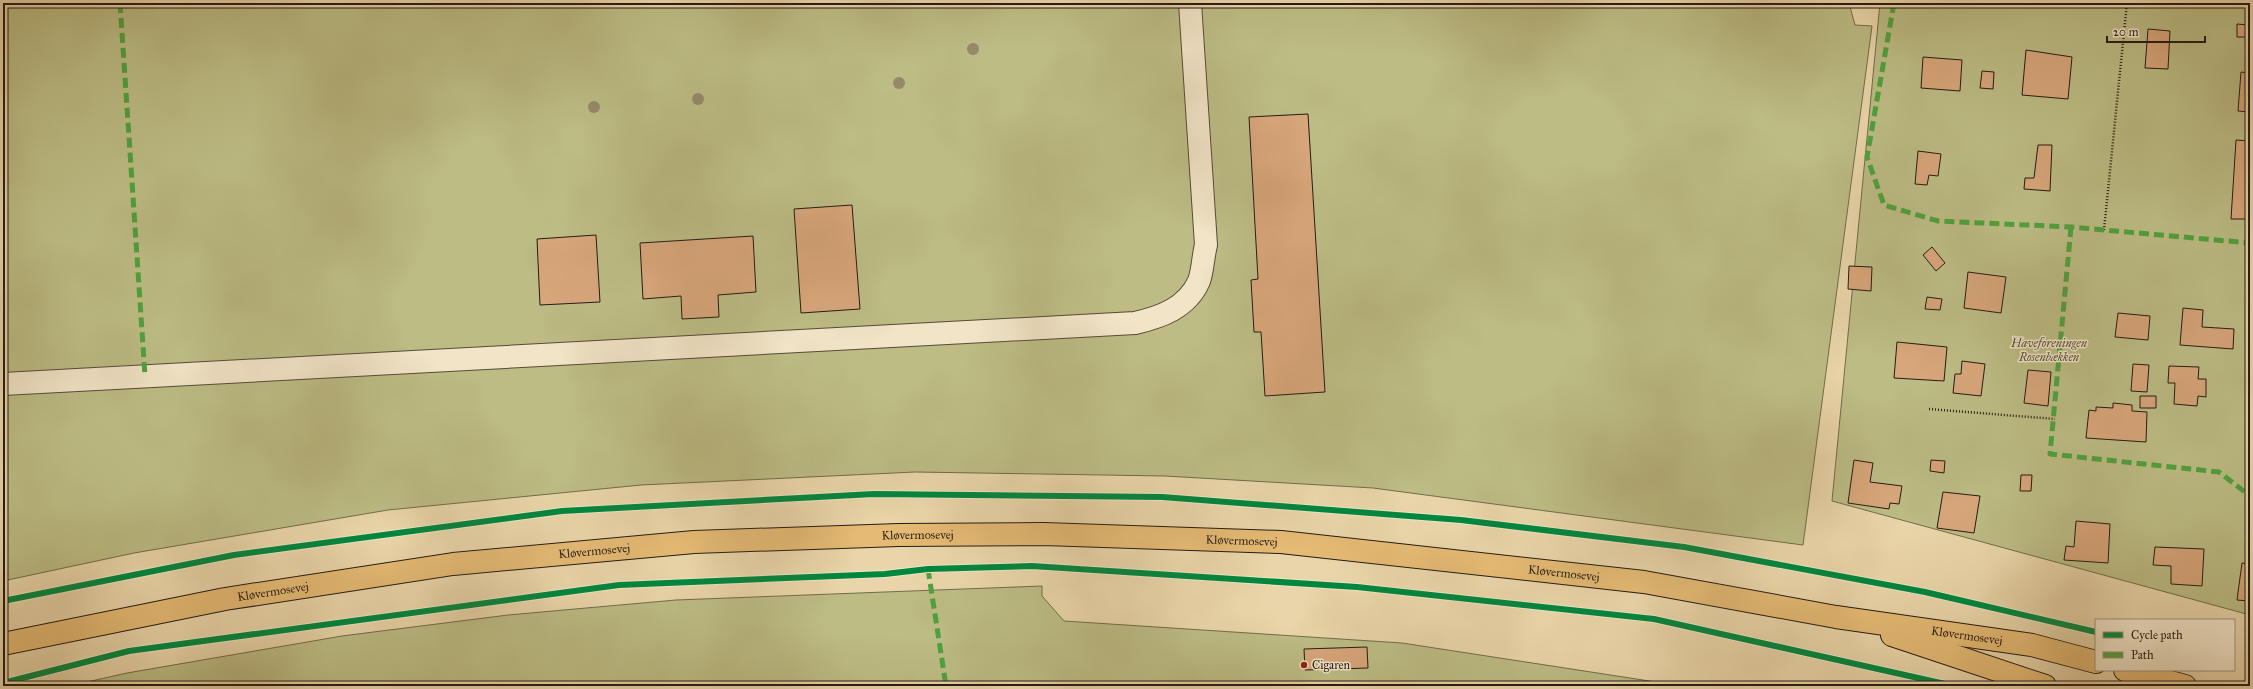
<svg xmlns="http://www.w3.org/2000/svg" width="2253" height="689" viewBox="0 0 2253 689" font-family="'IM FELL Great Primer',serif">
  <rect width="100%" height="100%" fill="#e9d5a9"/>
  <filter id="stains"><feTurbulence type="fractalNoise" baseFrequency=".005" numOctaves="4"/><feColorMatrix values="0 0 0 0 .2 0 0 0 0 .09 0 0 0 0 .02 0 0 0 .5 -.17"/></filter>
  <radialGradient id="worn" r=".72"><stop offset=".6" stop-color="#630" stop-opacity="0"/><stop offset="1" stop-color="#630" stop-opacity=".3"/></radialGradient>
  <!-- green -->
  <path fill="#bcbc84" stroke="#716c4c" d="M3 3H1849L1855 25 1872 26 1803 545 1373 488 1165 476 915 472 641 485 388 510 134 553 3 581Z
    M1880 3H2250V615L1832 501Z
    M1042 586V596L1064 621 1402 643 1682 686H69L127 673 342 636 508 615 676 600Z"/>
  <!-- building -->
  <path fill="#d7a67a" stroke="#261b14" d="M2237 24 2248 25V37H2237Z
    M2148 29 2170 31 2168 69 2145 68Z
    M2026 50 2072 57 2068 99 2022 95Z
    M1923 57 1962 60 1960 91 1921 88Z
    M1982 71 1994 72 1993 89 1980 88Z
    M2241 72 2250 73V112L2238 111Z
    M1308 114 1325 392 1265 396 1261 332H1254L1251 280 1258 279 1249 117Z
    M2236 140 2250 141 2249 219H2231Z
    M2038 145H2052L2050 191 2024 189 2025 178H2034Z
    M1918 151 1941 154 1938 176 1929 175 1927 185 1915 184Z
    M852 205 860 309 801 313 794 209Z
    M596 235 600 302 540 305 537 239Z
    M753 236 756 292 718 295 719 317 682 319 681 296 643 299 640 243Z
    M1932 247 1945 263 1936 271 1923 255Z
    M1849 266 1872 267 1871 291 1848 289Z
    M1968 272 2006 277 2001 313 1964 308Z
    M1927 297 1942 299 1940 310 1925 309Z
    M2183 308 2203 310 2202 327 2234 329 2233 349 2180 345Z
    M2118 313 2150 316 2148 340 2115 337Z
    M1897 342 1947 347 1944 381 1894 378Z
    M1962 361 1985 364 1981 396 1953 393 1955 374H1961Z
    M2133 364 2149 365 2147 392 2131 391Z
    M2169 366 2199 367 2198 379H2206V397L2198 396 2197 406 2174 404 2175 383H2168Z
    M2028 370 2051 372 2048 406 2024 403Z
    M2140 396H2156V408H2140Z
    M2113 403 2132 405V411L2147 412 2146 442 2086 438 2089 410 2096 411V407L2113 408Z
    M1854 460 1873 463 1870 482 1902 486 1899 504 1890 503 1889 509 1848 503Z
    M1931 460 1945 461 1944 473 1930 471Z
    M2021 475H2032L2031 491H2020Z
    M1943 492 1980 496 1974 533 1937 528Z
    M2076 521 2110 524 2108 563 2064 560 2066 546 2074 547Z
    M2155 547 2204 549 2202 586 2171 584V566L2153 565Z
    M2242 563 2250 564V601L2237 600Z
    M1367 647 1368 668 1305 670 1304 649Z"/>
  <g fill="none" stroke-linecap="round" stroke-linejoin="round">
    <!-- minor casing -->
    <g stroke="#574a39" stroke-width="24">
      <path id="minor" d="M3 384 1135 323C1161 317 1187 308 1199 281 1203 270 1203 256 1206 245L1190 3"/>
    </g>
    <!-- major casing -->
    <g stroke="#261b14" stroke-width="24">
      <g id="major">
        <path d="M1892 635 2045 686"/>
        <path id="s1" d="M3 644 225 599 453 564 694 542 899 535 1044 534 1281 542 1644 582 1836 617 2032 645 2096 662"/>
        <path d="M2125 670 2185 686"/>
      </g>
    </g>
    <!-- path -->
    <path stroke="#261b14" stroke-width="2.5" stroke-dasharray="1 2" stroke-linecap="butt" d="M2104 230 2127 3
      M1929 409 2055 419"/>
    <!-- minor -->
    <use href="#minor" stroke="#f1e4c7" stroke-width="22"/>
    <!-- major -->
    <use href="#major" stroke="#e4ba74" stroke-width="22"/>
    <!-- quiet -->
    <path stroke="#50a13f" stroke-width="5" stroke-dasharray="10 5" stroke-linecap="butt" d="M120 3 145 376
      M1894 3 1867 157 1884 205 1938 221 2071 227 2250 243
      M2071 227 2050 454 2219 472 2250 496
      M928 569 946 686"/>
    <!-- cycleway casing -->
    <g stroke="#f1e4c7" stroke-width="8">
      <path id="cycleway" d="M3 601 234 555 562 511 874 494 1162 497 1461 520 1684 547 1925 592 2096 632
        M3 683 129 651 619 585 885 574 928 569 1032 566 1357 587 1654 619 1954 686"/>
    </g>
    <!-- cycleway -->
    <use href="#cycleway" stroke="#00873e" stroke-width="6"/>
  </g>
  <!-- trees -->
  <g fill="#96896a">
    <circle cx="973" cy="49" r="6"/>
    <circle cx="899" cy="83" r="6"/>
    <circle cx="698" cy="99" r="6"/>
    <circle cx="594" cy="107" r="6"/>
  </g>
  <!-- markers -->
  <circle fill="#8f2418" stroke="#f1e4c7" stroke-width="1.5" cx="1304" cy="665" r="4"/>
  <g text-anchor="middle" stroke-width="3" stroke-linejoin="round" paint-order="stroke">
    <!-- park labels -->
    <g font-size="12" font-style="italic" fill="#534b36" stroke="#f1e4c7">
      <text x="2049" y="347">Haveforeningen<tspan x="2049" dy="14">Rosenbækken</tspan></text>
    </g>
    <!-- street labels -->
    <g font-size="12" fill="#261b14" stroke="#f1e4c7">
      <text dy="4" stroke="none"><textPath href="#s1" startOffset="923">Kløvermosevej</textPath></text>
      <text dy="4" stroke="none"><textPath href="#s1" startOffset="1247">Kløvermosevej</textPath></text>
      <text dy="4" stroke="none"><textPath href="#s1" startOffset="599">Kløvermosevej</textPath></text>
      <text dy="4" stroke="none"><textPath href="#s1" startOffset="1571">Kløvermosevej</textPath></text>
      <text dy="4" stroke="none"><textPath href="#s1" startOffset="275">Kløvermosevej</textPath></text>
      <text dy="4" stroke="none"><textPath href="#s1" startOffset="1979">Kløvermosevej</textPath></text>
    </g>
    <!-- poi labels -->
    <g font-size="12" fill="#261b14" stroke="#f1e4c7" text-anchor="start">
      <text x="1312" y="669">Cigaren</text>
    </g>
  </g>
  <!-- margin -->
  <rect width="2253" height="689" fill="none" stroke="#e9d5a9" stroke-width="16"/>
  <rect x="4" y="4" width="2245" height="681" fill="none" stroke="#261b14" stroke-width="2"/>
  <rect x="8" y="8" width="2237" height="673" fill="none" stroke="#261b14"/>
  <!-- legend -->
  <rect x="2095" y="619" width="140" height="52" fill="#f1e4c7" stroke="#a0947f"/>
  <rect x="2103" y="632" width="20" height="6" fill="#00873e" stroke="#a0947f"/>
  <text x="2131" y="639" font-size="12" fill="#261b14">Cycle path</text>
  <rect x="2103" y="652" width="20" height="6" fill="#50a13f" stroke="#a0947f"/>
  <text x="2131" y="659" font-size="12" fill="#261b14">Path</text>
  <!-- scale -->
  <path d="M2107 36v6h98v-6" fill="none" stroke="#261b14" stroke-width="2"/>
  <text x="2113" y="36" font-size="12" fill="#261b14" stroke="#f1e4c7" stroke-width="3" paint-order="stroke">20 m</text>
  <rect width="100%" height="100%" filter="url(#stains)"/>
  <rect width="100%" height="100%" fill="url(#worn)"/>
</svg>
